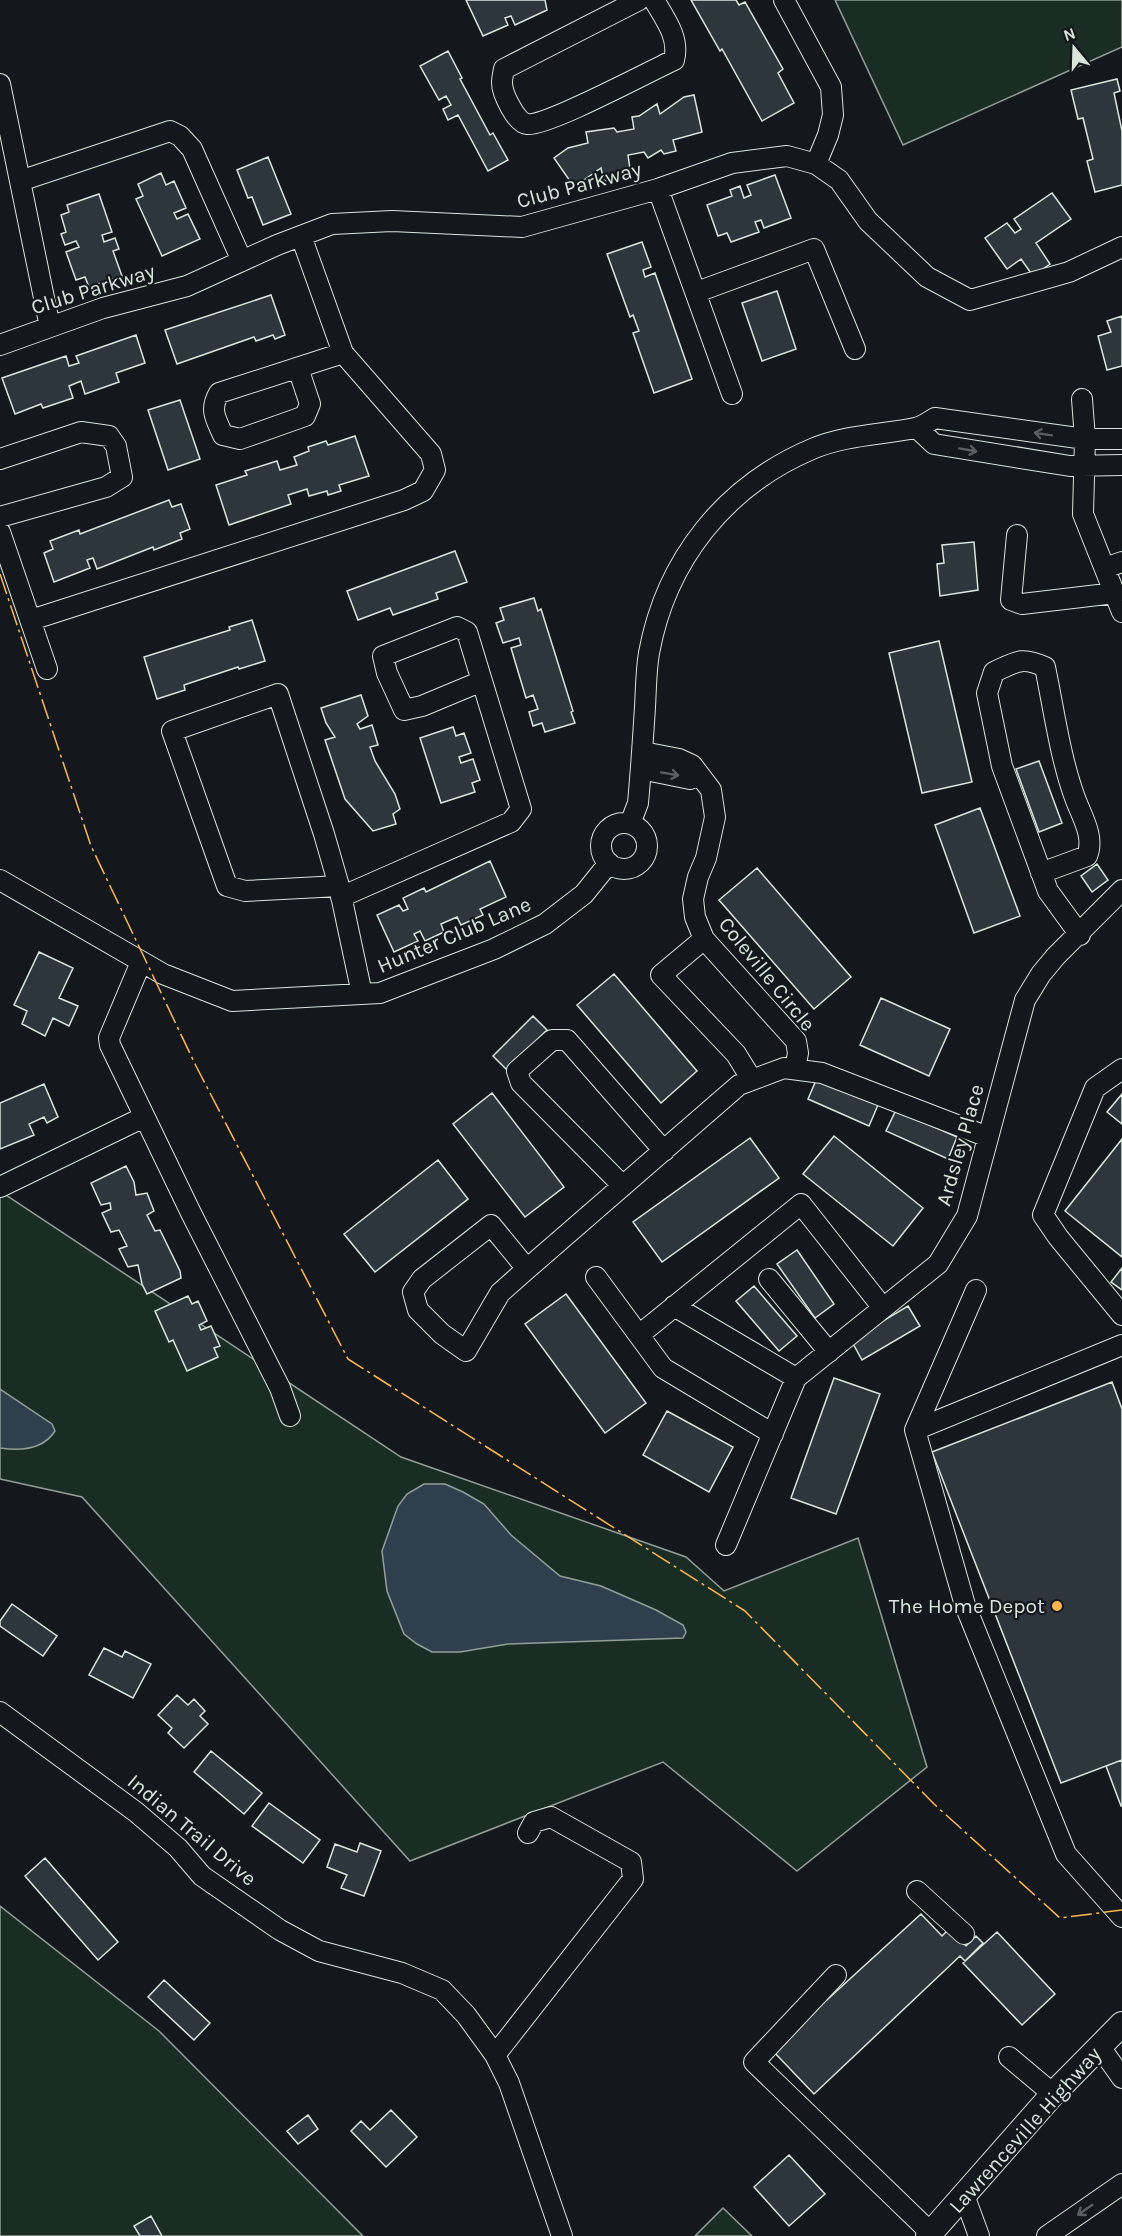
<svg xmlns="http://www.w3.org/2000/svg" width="1122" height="2236" viewBox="0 0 1122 2236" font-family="Karla,sans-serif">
  <rect width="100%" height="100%" fill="#14181c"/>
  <!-- green -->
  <path fill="#1a2d24" stroke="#939e99" stroke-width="1.5" d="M835 0H1122V47L903 145Z
    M0 1191 401 1457 686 1557 724 1591 858 1538 927 1767 797 1871 663 1762 410 1861 82 1497 0 1479Z
    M0 1906 159 2031 363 2236H0Z
    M723 2208 752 2236H695Z"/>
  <!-- water -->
  <path fill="#2f3f4d" stroke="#939e99" stroke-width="1.5" d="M0 1389 52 1424 55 1431C43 1450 20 1451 0 1448Z
    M424 1484H445L463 1492 484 1504 511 1535 560 1576 601 1586 656 1610 683 1625 686 1632 683 1638 508 1644 460 1652H432L417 1644 404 1634 387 1591 382 1551 398 1506 407 1494Z"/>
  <!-- building -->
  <path fill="#2c363c" stroke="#d8e6dc" stroke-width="1.5" d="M466 0H545L547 10 515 25 511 16 505 18 508 25 483 36Z
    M691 0H736L739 5 745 2 783 69 778 73 794 103 762 121 722 49 720 51Z
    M448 51 462 78 460 79 490 135 493 133 508 160 488 171 458 115 448 120 443 109 451 105 446 96 439 100 420 66Z
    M1117 79 1120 91 1114 93 1122 131V185L1095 192 1087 161 1093 159 1083 118 1078 119 1071 90Z
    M694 95 702 132 673 140 676 151 664 154 661 150 648 158 644 152 628 155 630 169 622 171 604 182 601 168 581 182 572 184 554 158 568 148 588 143 586 132 614 128 617 132 634 129 632 117 639 116 657 104 660 114 684 97Z
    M268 157 291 214 263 225 252 197 248 198 237 170Z
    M161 173 166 185 174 181 186 208 174 213 177 219 188 214 200 239 162 256 136 199 143 196 138 184Z
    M775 175 791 218 764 228 761 220 755 222 759 232 731 242 727 233 718 236 707 205 732 196 730 190 740 186 744 198 751 195 747 185Z
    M1052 193 1071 219 1036 243 1050 264 1033 276 1021 259 1007 269 985 238 1007 223 1015 233 1021 229 1014 219Z
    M99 194 112 232 102 235 104 242 115 238 119 249 113 251 122 276 89 287 85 277 76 280 66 252 79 247 76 241 65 245 61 234 66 232 61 215 69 212 67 205Z
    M642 242 651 267 643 270 645 277 655 273 692 379 654 393 633 333 639 331 633 315 630 317 607 254Z
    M777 291 796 349 762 361 742 303Z
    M271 295 285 335 275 339 273 335 256 341 254 337 177 364 165 330Z
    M1122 316V366L1107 370 1098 336 1111 332 1107 321Z
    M136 335 145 363 116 373 119 382 85 394 81 381 69 386 73 398 43 408 41 404 15 414 2 378 66 356 69 366 79 363 76 356Z
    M180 400 200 459 168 470 148 410Z
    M355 436 369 476 339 485 341 491 328 495 327 491 309 496 307 489 288 495 291 504 229 525 216 485 247 475 245 471 277 461 280 470 297 465 294 457 309 451 308 447 326 441 328 445Z
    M169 500 172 507 181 504 190 529 180 533 182 539 154 550 153 547 97 569 93 558 87 560 90 568 54 582 44 553 53 549 50 541 79 530 80 534Z
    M974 542 978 590 940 596 937 564 944 563 942 545Z
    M455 551 467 582 436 593 438 599 393 615 390 608 358 620 347 591Z
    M534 598 538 611 541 609 573 711 571 712 575 723 545 732 542 723 533 726 529 712 538 709 533 695 526 698 511 648 521 645 519 638 503 643 496 623 504 620 500 608Z
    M252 620 265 661 239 669 238 667 184 685 185 690 157 699 144 657 230 630 229 627Z
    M939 641 972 782 922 793 889 653Z
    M361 695 368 716 357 724 360 729 372 725 378 745 370 747 375 761 395 794 400 809 393 814 396 824 373 831 345 799 325 740 335 737 326 723 321 708Z
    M453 727 456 736 464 733 471 753 459 757 461 763 473 759 480 780 472 783 475 792 441 803 420 738Z
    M1039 761 1062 823 1039 832 1016 769Z
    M980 808 1020 916 974 933 935 825Z
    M490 861 506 897 480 909 483 915 461 925 457 917 441 924 444 932 425 941 420 931 414 934 418 941 394 952 377 915 399 905 403 911 408 909 403 898 424 888 426 892Z
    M1097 864 1108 880 1092 892 1081 876Z
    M757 868 851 977 814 1009 719 900Z
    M39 952 73 968 59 998 78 1006 69 1026 53 1018 45 1036 22 1024 27 1011 14 1005Z
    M614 974 697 1071 661 1103 577 1005Z
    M881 998 950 1029 929 1076 860 1045Z
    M533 1016 547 1030 507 1070 493 1056Z
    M817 1078 878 1105 869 1126 808 1099Z
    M44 1084 58 1117 47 1123 44 1117 29 1124 34 1135 0 1149V1103Z
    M492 1093 564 1187 525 1217 453 1124Z
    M1122 1094V1124L1107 1112Z
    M896 1110 957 1137 948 1159 886 1131Z
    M834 1136 923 1208 893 1246 803 1174Z
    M750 1138 779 1178 662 1262 633 1222Z
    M1122 1139V1257L1065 1211Z
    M438 1160 468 1199 375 1272 344 1234Z
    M126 1166 134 1182 136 1195 147 1193 154 1211 147 1215 155 1231 160 1230 180 1271 181 1278 147 1294 142 1284 138 1265 128 1267 119 1249 127 1246 119 1230 111 1232 102 1213 111 1209 110 1203 101 1205 91 1183Z
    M797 1250 834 1304 815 1318 777 1264Z
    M1122 1268V1290L1111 1282Z
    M754 1286 797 1336 779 1351 736 1301Z
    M566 1294 646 1403 605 1433 525 1324Z
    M188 1296 192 1304 198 1301 207 1321 199 1325 201 1330 211 1326 220 1346 214 1348 218 1357 187 1371 173 1340 169 1342 155 1311Z
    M908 1306 920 1326 862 1360 851 1340Z
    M834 1378 880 1394 836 1514 791 1498Z
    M1112 1382 1122 1409V1760L1061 1783 932 1452Z
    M667 1411 733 1447 709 1492 643 1455Z
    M12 1604 57 1636 43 1656 0 1626V1621Z
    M104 1648 122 1657 125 1651 151 1664 133 1698 89 1675Z
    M177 1695 188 1705 194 1699 205 1711 200 1716 208 1724 184 1748 168 1733 172 1728 158 1715Z
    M211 1751 262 1793 244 1814 194 1772Z
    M1122 1760V1806H1121L1106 1766Z
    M269 1803 320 1840 303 1863 252 1826Z
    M360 1843 381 1851 364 1896 341 1888 347 1875 327 1867 335 1844 357 1852Z
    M45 1858 118 1942 98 1960 25 1876Z
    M921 1914 942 1936 950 1928 966 1946 976 1936 983 1943 965 1961 960 1956 814 2094 772 2050Z
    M997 1932 1055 1994 1022 2025 963 1963Z
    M164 1980 210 2023 194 2040 148 1997Z
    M391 2110 417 2137 386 2167 351 2131 361 2121 370 2130Z
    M308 2115 318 2129 298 2144 287 2131Z
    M789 2155 825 2194 789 2226 754 2187Z
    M151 2216 162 2236H140L134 2226Z"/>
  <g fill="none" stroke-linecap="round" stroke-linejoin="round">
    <!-- minor casing -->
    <g stroke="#d8e6dc" stroke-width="22">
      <path id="minor" d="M639 0 504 69C503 74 502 78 502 83 502 93 516 123 527 124 546 127 650 71 674 60 680 38 665 19 654 0
        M784 0 831 87 833 115 828 135 816 164
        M0 84 50 327
        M20 181 170 131 180 136 192 149 242 261
        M658 189 732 394
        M697 292 814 249 855 349
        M0 345 103 308 187 286 277 245 332 224 392 221 522 227 658 189 732 163 787 156 816 164 839 180 868 221 927 277 970 300 1069 272 1122 247
        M298 368 310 404 305 416 240 439 223 435C216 419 209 410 219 393L343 353
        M1082 399 1085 439 1083 514 1122 612
        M917 428 934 444 1070 466 1122 465
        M0 459 81 432 109 436 116 446 122 477 106 487 0 517
        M0 532 47 669
        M1017 535 1011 600 1022 604 1115 593
        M1105 568 1122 562
        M31 620 404 500 423 491 435 470 431 454 343 353 301 236
        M643 752 679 759 692 765 711 790 715 817 706 858 698 877 693 899 695 917 704 939 796 1041 798 1053 795 1069
        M641 769 690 779 698 775
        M601 846a23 23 0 1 1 46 0a23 23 0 1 1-46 0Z
        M630 824 638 803C641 771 643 739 645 707 646 690 646 670 649 653 666 560 725 486 812 449 845 435 880 435 915 428 922 427 928 422 935 418L1085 439H1122
        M1041 873 1087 856C1095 837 1082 817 1075 798 1060 757 1054 710 1045 667 1021 656 1016 662 994 672L987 693 1002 766 1048 891 1080 935
        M0 880 163 974 232 1001 380 993 494 949 545 924 584 894 609 863
        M339 886 245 891 227 886 172 731 278 694 324 834 339 886 362 994
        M341 897 511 822 521 809 467 632 457 627 383 656 387 673 404 710 422 706 482 681
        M704 939 661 975 736 1054 752 1080
        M141 962 109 1038 110 1045 191 1213 280 1388 290 1416
        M1122 1069 1095 1088 1043 1215 1058 1237 1122 1315
        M623 1186 521 1083 517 1071 552 1040H567L664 1151
        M0 1187 144 1117
        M527 1269 491 1225 422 1279 413 1292 418 1310 442 1334 466 1351 500 1293 519 1276 739 1085 784 1068 822 1073 988 1137
        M596 1277 663 1368 773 1434
        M769 1279 829 1352
        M976 1290 915 1430 965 1605 1066 1854 1122 1917
        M674 1306 796 1378
        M639 1335 801 1204 883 1308
        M915 1430 1122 1345
        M726 1545 796 1378 938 1264 967 1216 1025 1000 1041 974 1056 956 1122 890
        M0 1712 136 1812 178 1848 202 1876 280 1930 319 1951 402 1973 442 1990 466 2015 495 2055 509 2083 562 2236
        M917 1891 964 1934
        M836 1975 754 2062 931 2233
        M1100 2047 1122 2078
        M495 2055 633 1879 631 1862 551 1817 534 1822 528 1833
        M1009 2057 1053 2094
        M964 2195 979 2236
        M1047 2236 1122 2184"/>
    </g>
    <!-- major casing -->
    <g stroke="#d8e6dc" stroke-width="26">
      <path id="major" d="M928 2236 1053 2094 1122 2024"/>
    </g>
    <!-- minor -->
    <use href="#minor" stroke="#14181c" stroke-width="20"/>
    <!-- major -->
    <use href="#major" stroke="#14181c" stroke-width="24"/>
    <!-- power -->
    <path stroke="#ffb74d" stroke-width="1.5" stroke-dasharray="21 4.5 3 4.5" stroke-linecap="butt" d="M0 574 91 846 196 1066 348 1359 745 1611 934 1804 1060 1918 1122 1910"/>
  </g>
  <!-- one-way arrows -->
  <defs><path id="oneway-shaft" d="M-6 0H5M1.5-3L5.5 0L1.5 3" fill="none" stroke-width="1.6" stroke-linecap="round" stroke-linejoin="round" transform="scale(1.5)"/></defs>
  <g stroke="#59605f">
    <use href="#oneway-shaft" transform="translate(1043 434) rotate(-171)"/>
    <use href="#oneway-shaft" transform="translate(968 450) rotate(10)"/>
    <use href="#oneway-shaft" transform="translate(670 774) rotate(10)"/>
    <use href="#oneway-shaft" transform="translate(1085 2210) rotate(145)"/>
  </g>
  <!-- markers -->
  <circle fill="#ffb74d" stroke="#14181c" stroke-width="2" cx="1057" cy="1606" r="6"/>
  <g text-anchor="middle" stroke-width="4.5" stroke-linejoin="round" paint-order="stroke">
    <!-- street labels -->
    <g font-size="21" fill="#d8e6dc" stroke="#14181c">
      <text transform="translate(579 185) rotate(-15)" y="7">Club Parkway</text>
      <text transform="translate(93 289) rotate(-17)" y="7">Club Parkway</text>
      <text transform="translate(454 935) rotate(-23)" y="7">Hunter Club Lane</text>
      <text transform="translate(767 974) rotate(51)" y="7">Coleville Circle</text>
      <text transform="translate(960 1145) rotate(-74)" y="7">Ardsley Place</text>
      <text transform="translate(192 1830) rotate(40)" y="7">Indian Trail Drive</text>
      <text transform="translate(1025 2130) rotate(-48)" y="7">Lawrenceville Highway</text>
    </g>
    <!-- poi labels -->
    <g font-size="21" fill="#d8e6dc" stroke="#14181c" text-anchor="end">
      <text x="1045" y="1613">The Home Depot</text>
    </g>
  </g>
  <!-- north arrow -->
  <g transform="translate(1074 48) rotate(341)" stroke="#14181c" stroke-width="4.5" paint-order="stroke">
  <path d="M0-4.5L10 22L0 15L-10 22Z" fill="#d8e6dc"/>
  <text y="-9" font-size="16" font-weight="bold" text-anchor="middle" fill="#d8e6dc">N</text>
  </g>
</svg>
